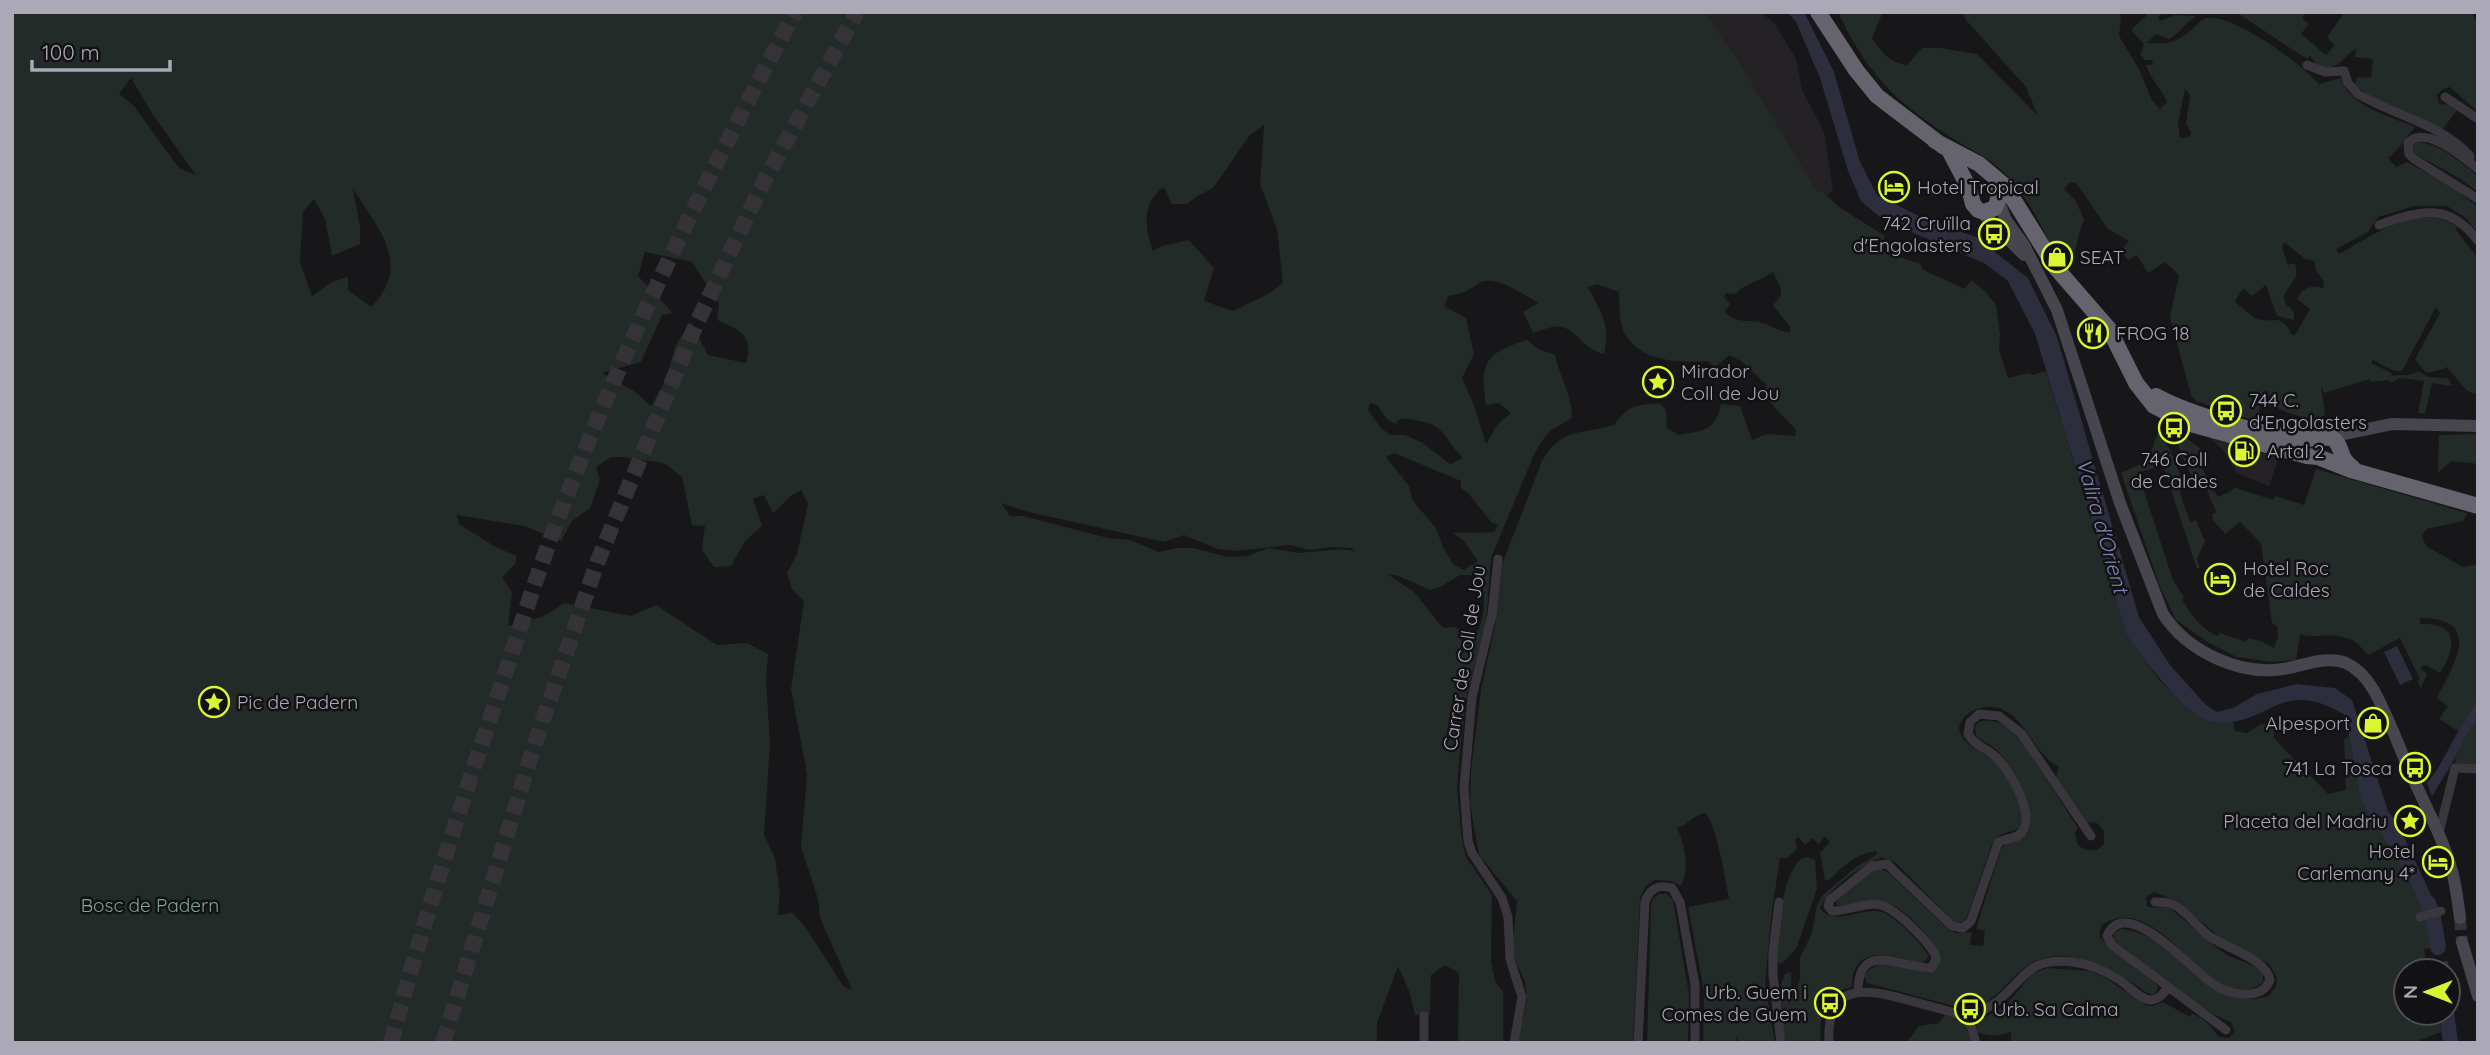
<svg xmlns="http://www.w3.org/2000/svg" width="2490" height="1055" viewBox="0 0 2490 1055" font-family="Quicksand,sans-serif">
  <rect width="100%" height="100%" fill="#171618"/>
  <!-- built -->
  <path fill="#242225" d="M1705 12H1761L1775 24 1796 59 1802 90 1824 132 1833 190 1827 195 1821 190 1817 192 1741 65Z
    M2206 435 2279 456 2269 486 2237 473 2224 451Z"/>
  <!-- green -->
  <path fill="#222b28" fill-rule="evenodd" d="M12 12H1705L1741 65 1817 191 1821 190 1839 207 1885 236 1880 250 1898 258 1900 257 1920 264 1923 270 1965 289 1971 280 1984 290 1996 305 2000 335 1999 350 2008 378 2029 373 2033 375 2046 371 2127 636 2160 681 2194 712 2212 722 2233 721 2235 731 2247 733 2261 724H2277L2273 737 2328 794 2346 790 2344 740 2349 736 2361 801 2405 873 2418 901 2426 918 2431 948 2424 949 2426 963 2433 962 2434 971H2406V1013H2439L2441 1032 2420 1040 2419 1043H2011V1032C2000 1036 1988 1037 1977 1032L1976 1023 2006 1005 2032 974 2047 968 2090 971 2104 977 2145 1005 2153 1006 2163 1002 2190 1017 2192 1014C2205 1018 2211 1027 2219 1037L2229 1038 2235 1031 2231 1022C2188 1005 2150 968 2114 940V933L2121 929C2180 933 2201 1016 2269 996L2276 986 2277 978 2269 964 2223 940 2177 901 2154 892 2146 897 2147 906C2155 910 2162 905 2171 909L2217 948 2229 956 2259 968 2263 974V982C2251 994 2231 990 2217 982 2187 964 2151 903 2109 921 2100 924 2099 930 2100 938L2157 985 2158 989 2154 995C2145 994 2139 986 2131 982 2105 965 2068 948 2038 960 2013 970 2002 997 1977 1007L1976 1004 1954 1006 1867 983 1864 976C1880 952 1908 970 1930 973L1939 960C1936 939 1901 903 1879 900 1865 898 1850 907 1836 905L1837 900 1871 871 1878 868 1888 872 1949 930 1956 933 1972 932 1970 945 1983 946 1985 931 1976 929 2000 852C2007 836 2024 842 2029 830 2037 811 2011 765 1998 751 1992 745 1983 742 1976 736L1975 726 1979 722C1995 716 2012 729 2022 741L2078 828 2075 833 2078 845C2086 852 2097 853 2104 844V831L2097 823 2087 822 2056 777 2059 767C2054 764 2050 761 2046 757 2028 740 2018 705 1987 707 1978 707 1970 711 1964 718 1958 724 1958 730 1962 737 1970 749 1982 751 1992 759 2007 771 2018 797 2024 815L2020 828 2000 835 1992 844 1967 917 1963 922H1954L1896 863 1882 857C1860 867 1832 885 1820 908 1834 928 1862 906 1882 912 1895 916 1922 944 1929 957L1922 963C1893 956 1852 942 1852 987 1822 993 1819 1015 1821 1043H1786C1782 1022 1775 994 1785 974L1791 972V993H1796L1800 978V957L1812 933 1817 905 1823 895 1856 867 1876 855 1877 851C1856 853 1844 866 1829 880H1825L1820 853 1830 842 1824 836 1819 845 1813 838 1805 845 1798 837 1795 840 1797 849 1787 858H1780L1772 910 1765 983 1775 1043H1739L1736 1037V1043H1703L1704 991 1688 907 1729 899C1726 882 1716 822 1705 813 1693 815 1688 825 1677 828 1685 844 1690 870 1681 886L1671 881 1655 880 1645 887 1640 898 1633 1043H1518L1527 1000 1525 982 1515 960 1513 941 1517 901 1479 855 1470 804 1471 771 1481 689 1495 626 1501 567 1542 461C1562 427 1580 435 1614 425 1630 404 1634 406 1660 403L1666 410 1667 428 1678 435C1704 430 1715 432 1721 404L1740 406 1752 440 1767 434 1795 436 1796 430 1766 398V384L1741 361 1729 355 1715 368 1708 361C1680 363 1643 362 1626 336 1618 323 1620 306 1619 292L1597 284 1588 287C1601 314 1611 323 1604 354 1585 351 1576 329 1561 327 1553 325 1541 331 1533 333L1523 312 1538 303C1524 295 1495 274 1479 283 1465 292 1466 293 1448 296L1444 306 1466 318 1474 354 1462 378 1474 405 1486 444 1497 425 1511 413 1499 403 1486 405C1479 362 1486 353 1527 340L1538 349 1555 355C1560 377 1572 395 1572 418L1550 431 1542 441 1533 457 1491 558 1486 623 1467 695 1460 752 1457 788 1462 841 1466 857 1492 895 1491 962 1496 984 1503 991V1043H1458L1459 973 1445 965 1431 975 1430 1015H1415L1410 993 1398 966 1377 1023V1043H12ZM131 78 153 115 196 175 179 168 134 106 119 94ZM1264 125 1260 184 1277 229 1283 283 1268 294 1233 311 1204 301 1214 268 1189 240 1162 246 1153 251C1145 228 1141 202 1164 187L1172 204H1187L1197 196 1213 188 1250 135ZM353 189C378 228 413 265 371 307L348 290V277L332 282 312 296 300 263 303 212 314 199 325 219 332 256 360 244V226ZM645 252 692 262 719 304 717 320C740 330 754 335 746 363L708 355 691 322 675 346 667 378 651 406 634 391 602 373 641 362 662 315 673 313 638 276ZM1773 272C1780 287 1787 292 1773 305L1790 327V332C1778 332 1773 326 1763 323 1748 319 1735 324 1725 312L1730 304 1724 297 1726 293 1735 294C1746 282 1760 282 1773 272ZM1370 403 1377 405 1387 419 1395 424 1401 418C1413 420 1431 421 1440 430 1449 439 1454 450 1463 458L1450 464 1423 443 1405 435H1390L1380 427 1368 410ZM1394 453 1461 481V488L1468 493 1492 523 1498 524 1494 532 1453 533 1463 540 1478 561 1464 570 1453 564 1443 547 1436 528 1413 501 1409 486 1386 457ZM611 457H622L664 463 682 477 692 525 705 526 702 550 714 567 731 566 745 541 762 526 753 499 764 495 773 513 792 495 801 490 808 503 797 554 787 573 792 589 804 601 791 689 807 774 801 847 818 899 820 918 852 990 844 987 806 928 793 913 778 915 780 894 775 858 764 835 770 743 766 681 768 654 747 643 717 645 656 605 631 616 565 603 542 617 508 626 512 592 502 577 516 563V556L494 546 459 524 457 515 524 526 561 541 572 521 590 508 600 480 596 467ZM1001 503 1028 512 1164 542 1184 535 1218 549 1235 551 1290 545 1309 550 1330 547 1352 548 1354 551 1341 549 1299 553 1268 548 1248 556 1228 557 1193 548H1177L1159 552 1130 540 1108 538 1023 516H1010ZM1389 575H1396L1430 590 1440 587 1460 575H1481C1484 597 1488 619 1473 637L1455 627 1443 628 1414 592Z
    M1838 12H1883L1872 38C1882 53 1889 62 1907 65L1922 48H1940L1977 54 2038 116 2026 87 1966 20 1962 12H2118L2121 18 2119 36 2139 69 2152 100 2160 109 2167 102C2162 89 2150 79 2146 65H2153L2152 60H2145L2140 54 2144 44 2131 30 2147 15V12H2165L2158 17 2160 21 2175 15 2196 16C2186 23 2180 32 2169 39L2156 34 2147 43C2169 44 2174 44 2191 30 2195 27 2199 21 2204 19 2228 9 2304 66 2319 84L2341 78C2349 107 2390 116 2415 127 2406 138 2399 149 2388 158L2396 167 2407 162 2446 183 2476 205 2478 204V233L2466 218 2447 206H2414L2378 217 2368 232 2336 249 2339 254C2372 236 2421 200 2457 227L2456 230 2478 258V394L2467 391 2447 367C2440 370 2433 373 2425 372L2415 359 2440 313 2436 307 2402 371H2394L2373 360 2371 363 2391 373 2392 376C2401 374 2410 377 2418 371L2428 377 2448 378 2452 386 2432 383 2425 414 2418 413 2424 381 2400 378 2390 383 2389 380 2371 382 2370 379 2324 393 2321 385 2325 415 2312 425C2295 407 2275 420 2267 390L2261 399 2258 418 2253 420 2196 401 2191 395 2170 317 2179 275 2165 262 2148 273 2137 255 2128 260 2123 254 2124 247 2129 241 2108 229 2076 183 2070 182 2064 189 2076 201 2084 220C2076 236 2079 255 2064 267 2043 234 2030 195 2000 169 1985 155 1963 146 1946 134 1893 100 1864 69 1838 12ZM2185 89 2190 95 2186 124 2191 133 2189 137 2180 138 2178 123ZM2284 242 2305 259 2314 261 2316 270 2324 282 2323 288C2311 285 2303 287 2297 299L2310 309 2295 335H2292C2280 309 2270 327 2253 317 2247 313 2241 306 2235 302L2243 288 2252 296 2266 285 2277 316 2294 320V312L2285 303 2284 295 2296 277V265L2292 263 2288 265 2282 248Z
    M2236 12H2301L2304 14 2302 18 2309 24 2301 34 2326 55 2335 45 2327 37 2345 12H2472L2478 26V112L2450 87 2443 89 2437 95 2439 104 2453 105 2458 109 2442 130 2370 97 2355 85 2357 77 2371 78 2373 59 2355 57 2356 49C2345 54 2341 67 2327 68L2316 64 2309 55V59L2299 54Z
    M2419 142C2442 145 2459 161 2478 176V192L2459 178 2413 153 2412 145Z
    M2178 432 2205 452 2202 468 2218 497 2233 490V487L2273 500 2275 496 2304 505 2316 469 2467 513 2464 521 2426 529 2422 536 2426 546 2463 567 2478 564V766L2455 764 2457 756 2433 795 2427 783 2437 770 2458 731 2439 719 2448 706 2437 698C2454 665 2484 618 2420 618V624C2460 622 2456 648 2440 673L2426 665 2420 668 2427 674 2421 688 2417 681 2420 679 2400 638 2368 655C2363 650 2358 643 2352 640 2335 632 2317 638 2300 635L2296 660 2271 662 2237 657 2209 643 2176 620 2160 587 2121 473 2141 464H2146L2158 433 2169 448 2185 486 2180 493 2190 522 2196 520 2205 541 2197 559 2200 568 2197 569 2163 465 2138 473 2173 580 2184 597 2182 599C2190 614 2201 628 2217 636L2220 633 2246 642 2248 638 2261 641 2274 648 2278 636 2277 626 2272 623 2261 543 2240 522 2225 534 2213 520 2212 514 2216 512 2205 485 2194 482C2188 465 2175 450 2178 432Z
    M2478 434V464L2452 461 2438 472 2439 435Z
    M1802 858 1807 857 1815 860 1817 889 1796 949 1781 964 1777 962 1776 957C1780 931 1780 876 1802 858Z
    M1659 894H1667L1673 900 1689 994 1688 1043H1647L1651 908 1652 900Z
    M1945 1015C1961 1019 1968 1027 1971 1043H1906L1919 1026 1938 1023Z"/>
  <!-- water -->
  <path fill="#2c2d3d" d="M1787 12H1804L1834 72 1860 162 1877 195 1925 219 1976 237 2028 278 2057 337 2139 617 2170 665 2206 705 2217 712 2233 708 2257 694 2297 684 2335 688 2352 700 2388 811 2398 824 2439 912 2438 923H2434V928L2431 929 2432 938H2435L2436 943 2444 941 2445 946 2431 948 2426 918 2418 901 2405 873 2361 801 2345 715C2279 675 2270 728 2213 722 2188 719 2142 657 2127 636L2035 334 2008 281 1984 263 1883 220 1861 201 1848 171 1820 78 1796 22Z
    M2397 646 2413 679 2400 685 2384 652Z
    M2478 698 2475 721 2432 796 2427 783 2437 770Z
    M2448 961 2458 1043H2443L2439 1013H2448V971H2434L2433 962Z"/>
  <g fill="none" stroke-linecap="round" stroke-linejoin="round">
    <!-- river -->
    <path stroke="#2c2d3d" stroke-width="16" d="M2428 903 2433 917 2438 947"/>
    <!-- secondary-tunnel -->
    <path stroke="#353338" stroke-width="12" stroke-dasharray="12 6" stroke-linecap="butt" d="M2460 918 2462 942"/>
    <!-- highway-tunnel -->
    <path stroke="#353338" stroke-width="16" stroke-dasharray="16 8" stroke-linecap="butt" d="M391 1043C423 922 461 804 501 686 517 638 532 590 549 543 616 360 703 184 795 12
      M443 1043 535 743 597 563 695 327 762 185 857 12"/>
    <!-- street -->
    <path stroke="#39373d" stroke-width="9" d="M2307 65 2325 72 2344 71 2348 83 2358 94C2393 115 2442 124 2470 156L2469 162
      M2445 97 2478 119
      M2478 169C2463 157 2425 124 2408 143L2409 154 2414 159 2478 199
      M2379 225C2419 211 2449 201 2478 241
      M1498 559 1492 615 1472 697 1464 788 1468 841 1472 853 1502 898 1508 917 1510 959 1522 997 1514 1043
      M2439 833 2455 768 2478 769
      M1779 902 1773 952V975L1781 1043
      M2155 902C2162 902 2170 902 2176 906 2189 914 2197 927 2209 936 2226 948 2267 959 2270 980 2266 990 2259 993 2249 994 2236 995 2224 991 2213 984 2194 972 2126 892 2107 936L2112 945 2226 1030
      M2420 917 2441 911
      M1858 992C1858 939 1901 968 1931 968L1936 960 1935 954C1926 940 1894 905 1876 904 1861 904 1847 911 1832 911L1828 906 1830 900 1872 866 1887 864 1952 926 1963 928 1971 921 1998 843C2005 837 2017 840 2022 832 2036 815 2010 771 1997 758 1988 748 1975 747 1968 734L1970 722 1979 714 1999 716 2021 733 2091 836
      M1966 1019C1978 1013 1989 1008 1999 1000 2027 976 2029 957 2073 962 2089 964 2105 971 2118 979 2128 985 2139 999 2150 1000 2158 1000 2163 994 2168 988
      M1424 1043V1016
      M1638 1043 1645 902C1650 888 1658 884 1672 888L1680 902 1695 985V1043
      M1829 1043C1826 982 1864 988 1907 1000 1925 1005 1943 1009 1960 1015L1971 1026 1976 1043"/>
    <!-- secondary -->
    <path stroke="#47454d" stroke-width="12" d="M1999 202 2006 220 2024 245 2057 310 2120 503 2163 614C2187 651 2239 676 2283 669 2303 666 2326 655 2346 663 2357 668 2367 679 2373 689 2388 715 2398 745 2410 772 2425 805 2442 836 2452 871 2456 886 2458 902 2460 918
      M1980 211 2024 255
      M2329 437 2392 424 2478 426
      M2462 942 2478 996"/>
    <!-- highway -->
    <path stroke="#65636e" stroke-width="16" d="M1818 12 1856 70 1877 96 1944 147
      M1935 141 1979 164 2005 186 2056 268 2109 329 2136 383 2154 406 2187 423 2307 456 2318 457 2351 470 2478 506
      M1950 152 1969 188 1973 204 1978 210 1984 212 1995 208 1999 197 1995 187
      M2156 396C2188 414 2268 437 2305 439 2314 439 2323 437 2332 438 2344 446 2337 457 2353 468"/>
  </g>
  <!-- icons -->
  <defs>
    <g id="hotel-ring" transform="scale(1.575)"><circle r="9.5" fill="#121113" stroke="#daf532" stroke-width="1.5"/><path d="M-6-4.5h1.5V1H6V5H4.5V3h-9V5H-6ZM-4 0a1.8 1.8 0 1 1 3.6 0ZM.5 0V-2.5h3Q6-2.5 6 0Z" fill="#daf532"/></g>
    <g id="bus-ring" transform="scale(1.575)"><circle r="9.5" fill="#121113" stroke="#daf532" stroke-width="1.5"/><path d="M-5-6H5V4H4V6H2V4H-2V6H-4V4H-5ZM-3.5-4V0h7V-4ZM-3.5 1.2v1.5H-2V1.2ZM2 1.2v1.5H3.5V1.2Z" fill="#daf532"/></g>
    <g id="shop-ring" transform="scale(1.575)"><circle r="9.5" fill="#121113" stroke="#daf532" stroke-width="1.5"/><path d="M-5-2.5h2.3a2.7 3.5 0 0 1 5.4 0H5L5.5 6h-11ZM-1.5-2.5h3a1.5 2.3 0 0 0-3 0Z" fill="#daf532"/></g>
    <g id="restaurant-ring" transform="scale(1.575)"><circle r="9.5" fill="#121113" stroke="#daf532" stroke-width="1.5"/><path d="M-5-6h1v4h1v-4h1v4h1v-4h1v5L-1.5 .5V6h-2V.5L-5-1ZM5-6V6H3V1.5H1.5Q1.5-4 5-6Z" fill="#daf532"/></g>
    <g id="sight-ring" transform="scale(1.575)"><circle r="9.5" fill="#121113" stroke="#daf532" stroke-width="1.5"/><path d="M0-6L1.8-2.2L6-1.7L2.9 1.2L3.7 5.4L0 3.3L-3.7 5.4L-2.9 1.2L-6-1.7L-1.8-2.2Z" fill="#daf532"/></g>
    <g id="fuel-ring" transform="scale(1.575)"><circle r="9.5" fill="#121113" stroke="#daf532" stroke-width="1.5"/><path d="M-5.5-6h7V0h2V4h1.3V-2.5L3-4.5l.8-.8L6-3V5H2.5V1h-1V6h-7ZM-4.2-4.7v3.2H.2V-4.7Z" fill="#daf532"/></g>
  </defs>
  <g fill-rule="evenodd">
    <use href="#hotel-ring" x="1894" y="187"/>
    <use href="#bus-ring" x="1994" y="234"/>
    <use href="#shop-ring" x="2057" y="257"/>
    <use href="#restaurant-ring" x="2093" y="333"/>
    <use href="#sight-ring" x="1658" y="382"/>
    <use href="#bus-ring" x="2226" y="411"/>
    <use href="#bus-ring" x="2174" y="428"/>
    <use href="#fuel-ring" x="2244" y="451"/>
    <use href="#hotel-ring" x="2220" y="579"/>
    <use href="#sight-ring" x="214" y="702"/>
    <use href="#shop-ring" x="2373" y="723"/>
    <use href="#bus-ring" x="2415" y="768"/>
    <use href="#sight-ring" x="2410" y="821"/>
    <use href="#hotel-ring" x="2438" y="862"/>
    <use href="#bus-ring" x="1830" y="1003"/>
    <use href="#bus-ring" x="1970" y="1009"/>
  </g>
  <g text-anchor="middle" stroke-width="5" stroke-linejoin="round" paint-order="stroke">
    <!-- poi labels -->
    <g font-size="19" fill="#aba8b8" stroke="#121113" text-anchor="start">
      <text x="1917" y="194">Hotel Tropical</text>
      <text x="1971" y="230" text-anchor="end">742 Cruïlla<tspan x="1971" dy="22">d'Engolasters</tspan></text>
      <text x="2080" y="264">SEAT</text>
      <text x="2116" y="340">FROG 18</text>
      <text x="1681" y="378">Mirador<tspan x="1681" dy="22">Coll de Jou</tspan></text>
      <text x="2249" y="407">744 C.<tspan x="2249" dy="22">d'Engolasters</tspan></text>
      <text x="2267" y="458">Artal 2</text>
      <text x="2174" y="466" text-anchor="middle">746 Coll<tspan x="2174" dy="22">de Caldes</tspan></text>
      <text x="2243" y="575">Hotel Roc<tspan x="2243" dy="22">de Caldes</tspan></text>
      <text x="237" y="709">Pic de Padern</text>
      <text x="2350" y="730" text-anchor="end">Alpesport</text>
      <text x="2392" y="775" text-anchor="end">741 La Tosca</text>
      <text x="2387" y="828" text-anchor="end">Placeta del Madriu</text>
      <text x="2415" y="858" text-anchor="end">Hotel<tspan x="2415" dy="22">Carlemany 4*</tspan></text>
      <text x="1807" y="999" text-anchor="end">Urb. Guem i<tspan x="1807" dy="22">Comes de Guem</tspan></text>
      <text x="1993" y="1016">Urb. Sa Calma</text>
    </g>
    <!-- street labels -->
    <g font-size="19" fill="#aba8b8" stroke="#121113">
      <text transform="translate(1464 658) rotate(-81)" y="7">Carrer de Coll de Jou</text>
    </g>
    <!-- park labels -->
    <g font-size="19" fill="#7fa493" stroke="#121113">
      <text x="150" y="912">Bosc de Padern</text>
    </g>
    <!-- water labels -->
    <g font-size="21" font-style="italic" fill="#7f82b4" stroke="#121113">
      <text transform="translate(2102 526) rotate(74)" y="7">Valira d'Orient</text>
    </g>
  </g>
  <!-- border -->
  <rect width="2490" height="1055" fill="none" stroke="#aba8b8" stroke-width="28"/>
  <!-- north arrow -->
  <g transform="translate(2427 992) rotate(270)"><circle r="33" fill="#121113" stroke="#4f4d55" stroke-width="2"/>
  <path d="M0-5L12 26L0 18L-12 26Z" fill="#daf532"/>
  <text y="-10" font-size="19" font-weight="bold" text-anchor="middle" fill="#aba8b8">N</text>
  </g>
  <!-- scale -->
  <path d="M32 60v10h138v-10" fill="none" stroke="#aba8b8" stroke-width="3.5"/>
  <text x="42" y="60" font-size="21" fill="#aba8b8" stroke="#121113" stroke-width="5" paint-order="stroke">100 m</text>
</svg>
